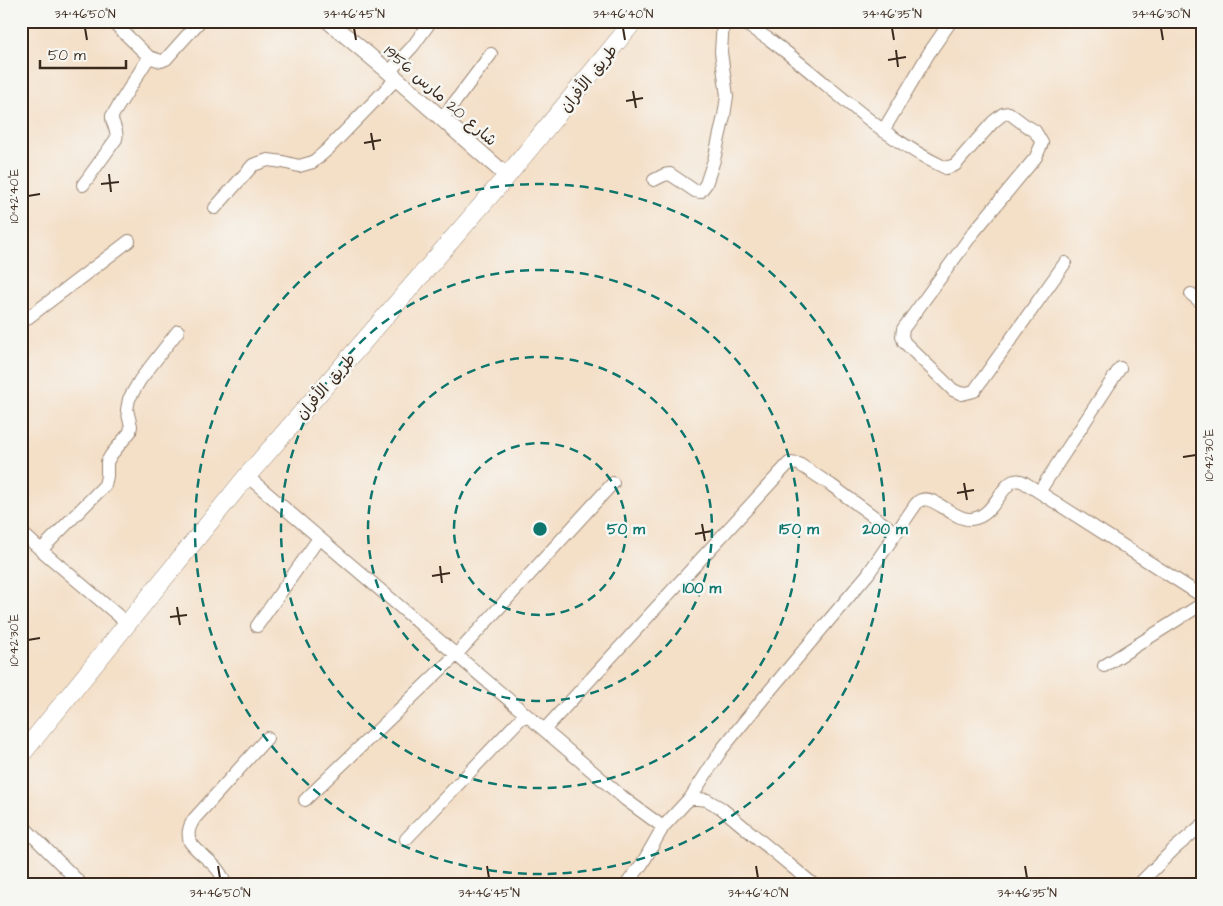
<svg xmlns="http://www.w3.org/2000/svg" width="1223" height="906" viewBox="0 0 1223 906" font-family="'Architects Daughter','Playpen Sans Arabic',sans-serif">
  <rect width="100%" height="100%" fill="#f6f6f2"/>
  <filter id="ink" filterUnits="userSpaceOnUse"><feTurbulence type="fractalNoise" baseFrequency=".02" numOctaves="2"/><feDisplacementMap in="SourceGraphic" scale="10" xChannelSelector="R" yChannelSelector="G"/><feConvolveMatrix kernelMatrix="1 2 1 2 8 2 1 2 1" color-interpolation-filters="sRGB"/></filter>
  <filter id="wash" filterUnits="userSpaceOnUse"><feTurbulence type="fractalNoise" baseFrequency=".0096" numOctaves="4" result="noise"/><feDisplacementMap in="SourceGraphic" scale="20" xChannelSelector="R" yChannelSelector="G"/><feGaussianBlur stdDeviation="1.12" result="paint"/><feColorMatrix in="noise" values="0 0 0 0 0 0 0 0 0 0 0 0 0 0 0 0 0 1.4 0 .05"/><feComposite in="paint" operator="in"/></filter>
  <g filter="url(#wash)">
    <rect width="100%" height="100%" fill="#f4dfc7"/>
  </g>
  <g filter="url(#ink)">
    <g fill="none" stroke-linecap="round" stroke-linejoin="round">
      <!-- minor casing -->
      <g stroke="#988472" stroke-width="14">
        <path id="minor" d="M112 21 149 57 161 61 166 59 200 21
          M741 21C751 28 761 34 770 40 829 83 879 137 946 168L955 165 993 122 1003 114 1009 113 1025 125 1035 131 1042 143 1036 157 973 233 903 329 902 336 904 342 953 390 962 394 974 391 1065 263
          M389 72 413 46 431 21
          M442 119 491 54
          M883 131 929 53 951 21
          M654 180 664 175 670 174 695 191 700 192 706 184 714 160 724 116 727 96 721 52 723 21
          M83 185 116 139C119 130 111 124 112 116L149 57
          M215 208 253 165 268 160 283 162 299 166 313 162 327 150 396 79
          M1191 294 1202 303
          M21 323 129 241
          M247 476 626 800 663 827 687 801 692 799H699L707 800 721 808 814 885
          M1039 492 1120 368
          M21 532 41 550 127 623
          M41 550 105 485 107 476V462L111 455 130 432 131 426 127 410 129 399 140 380 178 331
          M257 626 319 538
          M1104 666 1202 604
          M544 730 789 463 799 464 831 485 896 533
          M305 800 456 655 613 483
          M689 800 722 749 766 695 868 574 916 504C917 503 919 500 922 500 934 495 955 521 971 519 994 517 1000 486 1014 481 1018 480 1022 481 1025 483L1202 596
          M21 824 82 885
          M406 839 525 714
          M225 885C221 865 201 857 190 842 187 833 189 827 194 819L267 738
          M626 885 642 864 663 827
          M1138 885 1173 850 1202 825"/>
      </g>
      <!-- tertiary casing -->
      <g stroke="#988472" stroke-width="17">
        <path id="tertiary" d="M328 21 389 72 507 176"/>
      </g>
      <!-- secondary casing -->
      <g stroke="#988472" stroke-width="19">
        <path id="secondary" d="M21 755 247 476 507 176 634 21"/>
      </g>
      <!-- minor -->
      <use href="#minor" stroke="#fff" stroke-width="12"/>
      <!-- tertiary -->
      <use href="#tertiary" stroke="#fff" stroke-width="15"/>
      <!-- secondary -->
      <use href="#secondary" stroke="#fff" stroke-width="18"/>
    </g>
  </g>
  <!-- ticks -->
  <path fill="none" stroke="#3b2a1e" stroke-width="2" d="M85 28 87 40M354 28 356 40M623 28 625 40M892 28 894 40M1161 28 1163 40M896 50 898 67M888 60 906 57M633 91 636 108M626 101 643 98M371 133 374 150M364 143 381 140M109 174 111 192M101 184 119 182M28 196 40 194M1183 457 1196 455M964 483 967 500M957 493 974 490M702 524 705 541M695 534 712 531M440 566 442 583M432 576 450 573M177 607 180 625M170 617 187 615M28 640 40 638M218 866 220 878M487 866 489 878M756 866 758 878M1025 866 1027 878"/>
  <!-- distance rings -->
  <g fill="none" stroke="#0f766e" stroke-width="2.5" stroke-dasharray="9 6">
    <circle cx="540" cy="529" r="86"/>
    <circle cx="540" cy="529" r="172"/>
    <circle cx="540" cy="529" r="259"/>
    <circle cx="540" cy="529" r="345"/>
  </g>
  <g text-anchor="middle" stroke-width="5" stroke-linejoin="round" paint-order="stroke">
    <!-- street labels -->
    <g font-size="16" fill="#3b2a1e" stroke="#f6f6f2">
      <text transform="translate(588 78) rotate(-51)" y="6">طريق الأفران</text>
      <text transform="translate(441 95) rotate(41)" y="6">شارع 20 مارس 1956</text>
      <text transform="translate(325 386) rotate(-49)" y="6">طريق الأفران</text>
    </g>
  </g>
  <circle cx="540" cy="529" r="8" fill="#0f766e" stroke="#f6f6f2" stroke-width="2.5"/>
  <g font-size="15" text-anchor="middle" font-weight="bold" fill="#0f766e" stroke="#f6f6f2" stroke-width="5" stroke-linejoin="round" paint-order="stroke">
    <text x="626" y="534">50 m</text>
    <text x="799" y="534">150 m</text>
    <text x="885" y="534">200 m</text>
    <text x="702" y="593">100 m</text>
  </g>
  <!-- margin -->
  <rect width="1223" height="906" fill="none" stroke="#f6f6f2" stroke-width="55"/>
  <!-- scale -->
  <path d="M40 60v8h86v-8" fill="none" stroke="#3b2a1e" stroke-width="2.5"/>
  <text x="48" y="60" font-size="15" fill="#3b2a1e" stroke="#f6f6f2" stroke-width="4" paint-order="stroke">50 m</text>
  <rect x="28" y="28" width="1168" height="850" fill="none" stroke="#3b2a1e" stroke-width="2"/>
  <g font-size="12" text-anchor="middle" fill="#3b2a1e">
    <text x="85" y="18">34°46'50"N</text>
    <text x="354" y="18">34°46'45"N</text>
    <text x="623" y="18">34°46'40"N</text>
    <text x="892" y="18">34°46'35"N</text>
    <text x="1161" y="18">34°46'30"N</text>
    <text transform="translate(14 196) rotate(-90)" y="4">10°42'40"E</text>
    <text transform="translate(1209 455) rotate(-90)" y="4">10°42'30"E</text>
    <text transform="translate(14 640) rotate(-90)" y="4">10°42'30"E</text>
    <text x="220" y="897">34°46'50"N</text>
    <text x="489" y="897">34°46'45"N</text>
    <text x="758" y="897">34°46'40"N</text>
    <text x="1027" y="897">34°46'35"N</text>
  </g>
</svg>
